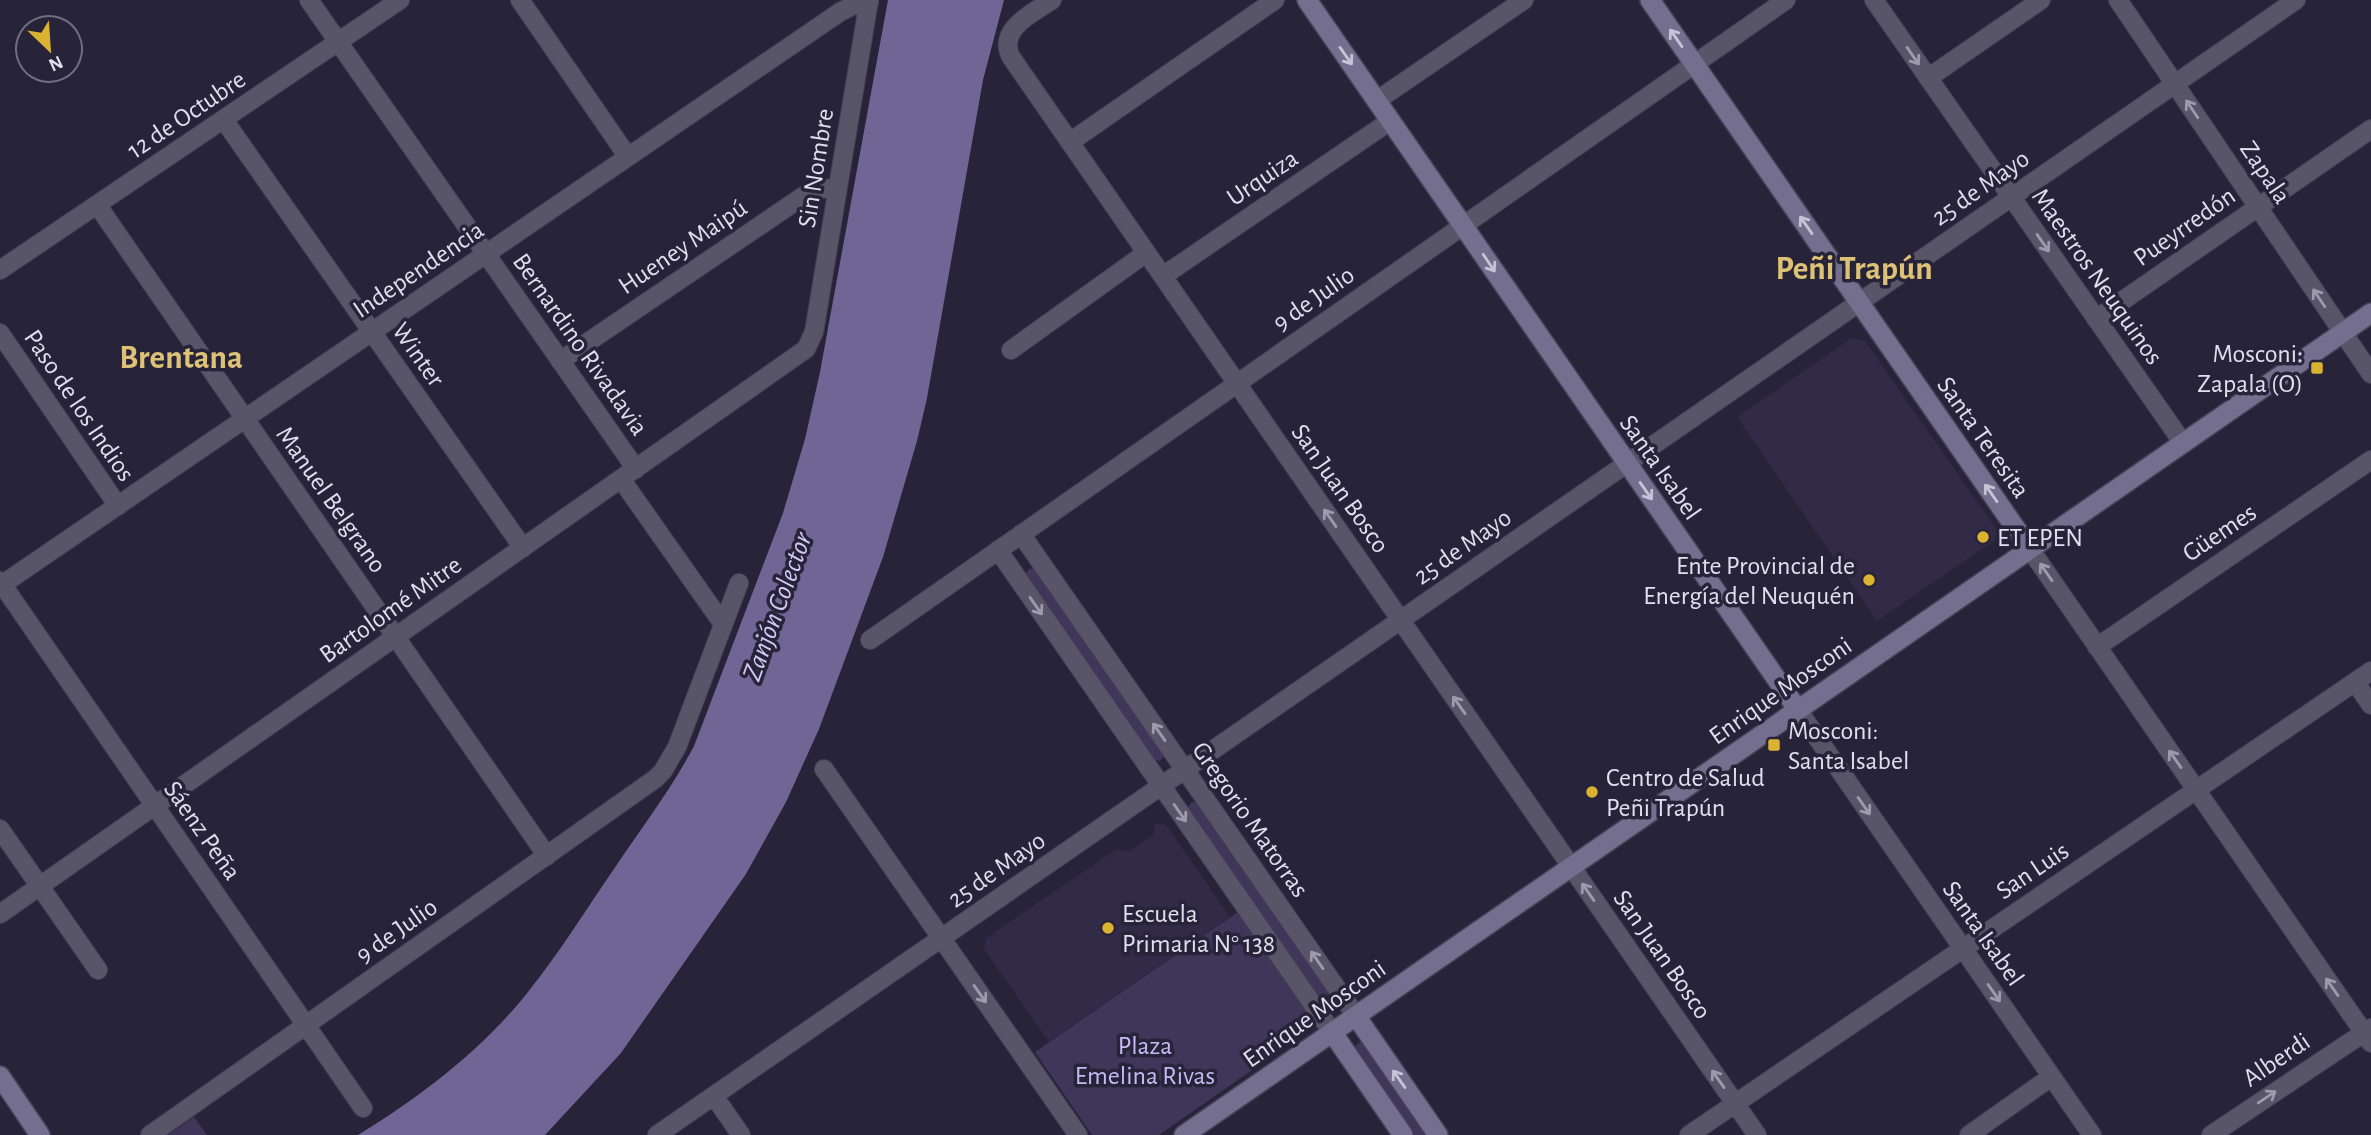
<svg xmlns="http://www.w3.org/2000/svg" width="2371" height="1135" viewBox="0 0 2371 1135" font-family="'Alegreya Sans',sans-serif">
  <rect width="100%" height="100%" fill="#272339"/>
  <!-- built -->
  <path fill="#312b47" d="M1852 338 1865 341 1997 530 1995 540 1877 621 1737 417Z
    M1155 823 1166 825 1230 917 1049 1042 984 949 986 938 1117 849 1128 852 1153 835Z"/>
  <!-- green -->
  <path fill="#3e3759" d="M1033 568 1036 569 1165 755 1160 761 1153 760 1025 575 1028 570Z
    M1192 802H1198L1329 991 1326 997 1318 998 1187 808Z
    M1238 912 1307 1012 1311 1023 1308 1031 1159 1135H1092L1035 1052Z
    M1361 1042 1363 1043 1430 1135H1410L1353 1050 1356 1045Z
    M194 1117 207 1135H168L191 1119Z"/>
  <!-- water -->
  <path fill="#6f6695" d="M888 0H1004L983 80 927 398 917 441 883 557 819 729 786 802 746 874 621 1053 545 1135H358C420 1097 482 1050 528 992 560 952 587 908 616 866 642 827 672 788 694 746L783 513 805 439 820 372Z"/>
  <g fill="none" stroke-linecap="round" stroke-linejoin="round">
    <!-- minor casing -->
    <g stroke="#454156" stroke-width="20">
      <path id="minor" d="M309 0 636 469
        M520 0 628 157
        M1052 0C1033 13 997 29 1011 57L1757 1135
        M1874 0 2183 443
        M2118 0 2371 374
        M1928 78 2041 0
        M1376 101 1524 0
        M224 120 523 548
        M1070 142 1275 0
        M98 206 547 856
        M0 270 400 0
        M1163 276 1390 121
        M2096 319 2371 129
        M0 333 118 506
        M1011 350 1146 253
        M560 361 802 197 816 189 838 188
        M621 479 723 624
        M1021 534 1356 1016
        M2030 549 2371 1043
        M998 550 1332 1032
        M0 581 363 1108
        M0 586 840 12 854 5 869 3
        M870 640 1786 0
        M2097 647 2371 460
        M2355 682 2371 705
        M1798 710 2092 1135
        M824 769 1078 1135
        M0 829 98 970
        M0 914 806 349 814 332 869 0
        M714 1096 741 1135
        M150 1135 655 779 663 771 677 747 739 583
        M657 1135 2296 0
        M1689 1135 2371 671
        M1969 1135 2051 1077
        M2211 1135 2371 1028"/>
    </g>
    <!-- secondary casing -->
    <g stroke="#454156" stroke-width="22">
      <path id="secondary" d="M1307 0 1798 710
        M1650 0 2030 549
        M1356 1016 1438 1135
        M1332 1032 1403 1135
        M0 1076 40 1135
        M1184 1135 2371 313"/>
    </g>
    <!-- minor -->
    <use href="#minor" stroke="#585569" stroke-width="18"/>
    <!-- secondary -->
    <use href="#secondary" stroke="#746f8f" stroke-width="19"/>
  </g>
  <!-- one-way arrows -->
  <defs><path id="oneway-shaft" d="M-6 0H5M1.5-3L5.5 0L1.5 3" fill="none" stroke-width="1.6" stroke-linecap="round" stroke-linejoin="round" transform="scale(1.75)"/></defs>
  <g stroke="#c6c3d6">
    <use href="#oneway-shaft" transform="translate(1676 38) rotate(-125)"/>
    <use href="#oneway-shaft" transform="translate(1346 56) rotate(55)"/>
    <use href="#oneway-shaft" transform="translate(1806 225) rotate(-125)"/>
    <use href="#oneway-shaft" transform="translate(1489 263) rotate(56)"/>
    <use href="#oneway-shaft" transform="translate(1646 491) rotate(55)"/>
    <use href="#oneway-shaft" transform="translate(1991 493) rotate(-125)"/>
    <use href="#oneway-shaft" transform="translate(1399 1079) rotate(-125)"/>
  </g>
  <g stroke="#9c9aac">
    <use href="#oneway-shaft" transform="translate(1913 56) rotate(55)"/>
    <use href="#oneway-shaft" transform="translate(2192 109) rotate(-124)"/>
    <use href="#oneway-shaft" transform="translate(2043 243) rotate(55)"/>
    <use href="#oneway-shaft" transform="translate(2319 298) rotate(-124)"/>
    <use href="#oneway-shaft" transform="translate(1330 518) rotate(-125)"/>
    <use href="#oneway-shaft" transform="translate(2046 572) rotate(-125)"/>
    <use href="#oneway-shaft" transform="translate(1036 606) rotate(55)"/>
    <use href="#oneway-shaft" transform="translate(1459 705) rotate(-125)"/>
    <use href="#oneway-shaft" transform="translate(1159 732) rotate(-125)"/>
    <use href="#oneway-shaft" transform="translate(2175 759) rotate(-125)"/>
    <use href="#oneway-shaft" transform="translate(1864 806) rotate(55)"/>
    <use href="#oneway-shaft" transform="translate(1180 813) rotate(55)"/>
    <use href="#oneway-shaft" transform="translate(1588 892) rotate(-125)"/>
    <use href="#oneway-shaft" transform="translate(1317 960) rotate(-125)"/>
    <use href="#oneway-shaft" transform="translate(2332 987) rotate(-125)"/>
    <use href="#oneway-shaft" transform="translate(1994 993) rotate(55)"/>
    <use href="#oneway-shaft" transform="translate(980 994) rotate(55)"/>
    <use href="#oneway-shaft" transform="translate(1718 1079) rotate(-125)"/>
    <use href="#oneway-shaft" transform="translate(2267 1097) rotate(-34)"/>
  </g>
  <!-- markers -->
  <g fill="#dcb233" stroke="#272339" stroke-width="2.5">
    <rect x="2310" y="361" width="14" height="14" rx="3.5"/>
    <circle cx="1983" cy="537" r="7"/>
    <circle cx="1869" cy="580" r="7"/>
    <rect x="1767" y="738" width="14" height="14" rx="3.5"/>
    <circle cx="1592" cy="792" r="7"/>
    <circle cx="1108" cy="928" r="7"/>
  </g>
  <g text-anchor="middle" stroke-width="7" stroke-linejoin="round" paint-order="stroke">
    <!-- street labels -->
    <g font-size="26" fill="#e1dfee" stroke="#272339">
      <text transform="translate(186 114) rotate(-34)" y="9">12 de Octubre</text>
      <text transform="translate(815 168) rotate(-81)" y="9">Sin Nombre</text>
      <text transform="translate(2266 172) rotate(56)" y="9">Zapala</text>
      <text transform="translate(1262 177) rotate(-34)" y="9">Urquiza</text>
      <text transform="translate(1980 187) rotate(-35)" y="9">25 de Mayo</text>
      <text transform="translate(2184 226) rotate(-35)" y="9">Pueyrredón</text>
      <text transform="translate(682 246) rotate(-34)" y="9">Hueney Maipú</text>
      <text transform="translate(418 269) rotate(-34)" y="9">Independencia</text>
      <text transform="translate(2098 276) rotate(55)" y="9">Maestros Neuquinos</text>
      <text transform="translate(1313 298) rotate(-35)" y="9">9 de Julio</text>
      <text transform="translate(581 344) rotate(55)" y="9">Bernardino Rivadavia</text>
      <text transform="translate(419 354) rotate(55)" y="9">Winter</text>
      <text transform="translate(80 405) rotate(56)" y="9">Paso de los Indios</text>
      <text transform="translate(1984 437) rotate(55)" y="9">Santa Teresita</text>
      <text transform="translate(1661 467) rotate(55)" y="9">Santa Isabel</text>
      <text transform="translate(1341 488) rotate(55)" y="9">San Juan Bosco</text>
      <text transform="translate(332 499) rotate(55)" y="9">Manuel Belgrano</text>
      <text transform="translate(2219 532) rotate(-34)" y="9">Güemes</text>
      <text transform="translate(1462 546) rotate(-35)" y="9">25 de Mayo</text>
      <text transform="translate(390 609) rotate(-35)" y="9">Bartolomé Mitre</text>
      <text transform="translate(1780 690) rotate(-35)" y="9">Enrique Mosconi</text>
      <text transform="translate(1251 819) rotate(55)" y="9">Gregorio Matorras</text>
      <text transform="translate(203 830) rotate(55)" y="9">Sáenz Peña</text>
      <text transform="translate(996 869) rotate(-35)" y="9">25 de Mayo</text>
      <text transform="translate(2032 870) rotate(-34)" y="9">San Luis</text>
      <text transform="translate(396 930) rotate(-35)" y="9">9 de Julio</text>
      <text transform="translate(1984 933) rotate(55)" y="9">Santa Isabel</text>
      <text transform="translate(1663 954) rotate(55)" y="9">San Juan Bosco</text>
      <text transform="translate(1314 1013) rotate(-35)" y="9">Enrique Mosconi</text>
      <text transform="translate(2276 1059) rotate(-34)" y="9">Alberdi</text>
    </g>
    <!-- poi labels -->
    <g font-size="26" fill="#e1dfee" stroke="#272339" text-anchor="start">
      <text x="2303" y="362" text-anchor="end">Mosconi:<tspan x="2303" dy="30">Zapala (O)</tspan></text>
      <text x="1997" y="546">ET EPEN</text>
      <text x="1855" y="574" text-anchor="end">Ente Provincial de<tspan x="1855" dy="30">Energía del Neuquén</tspan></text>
      <text x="1788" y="739">Mosconi:<tspan x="1788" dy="30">Santa Isabel</tspan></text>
      <text x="1606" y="786">Centro de Salud<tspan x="1606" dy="30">Peñi Trapún</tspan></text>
      <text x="1122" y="922">Escuela<tspan x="1122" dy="30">Primaria N° 138</tspan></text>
    </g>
    <!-- park labels -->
    <g font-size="26" fill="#c5baf5" stroke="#272339">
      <text x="1145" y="1054">Plaza<tspan x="1145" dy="30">Emelina Rivas</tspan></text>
    </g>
    <!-- water labels -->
    <g font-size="28" font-style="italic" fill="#d1c9f6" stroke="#272339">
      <text transform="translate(776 606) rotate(-70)" y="10">Zanjón Colector</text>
    </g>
    <!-- district labels -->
    <g font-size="33" font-weight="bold" fill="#ddc176" stroke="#272339">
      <text x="1854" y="279">Peñi Trapún</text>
      <text x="181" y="368">Brentana</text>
    </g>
  </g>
  <!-- north arrow -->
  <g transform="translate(49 49) rotate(155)"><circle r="33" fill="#272339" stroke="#716e81" stroke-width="2"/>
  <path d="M0-5L12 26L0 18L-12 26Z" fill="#dcb233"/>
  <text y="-10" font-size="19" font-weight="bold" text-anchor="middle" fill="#e1dfee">N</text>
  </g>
</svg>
